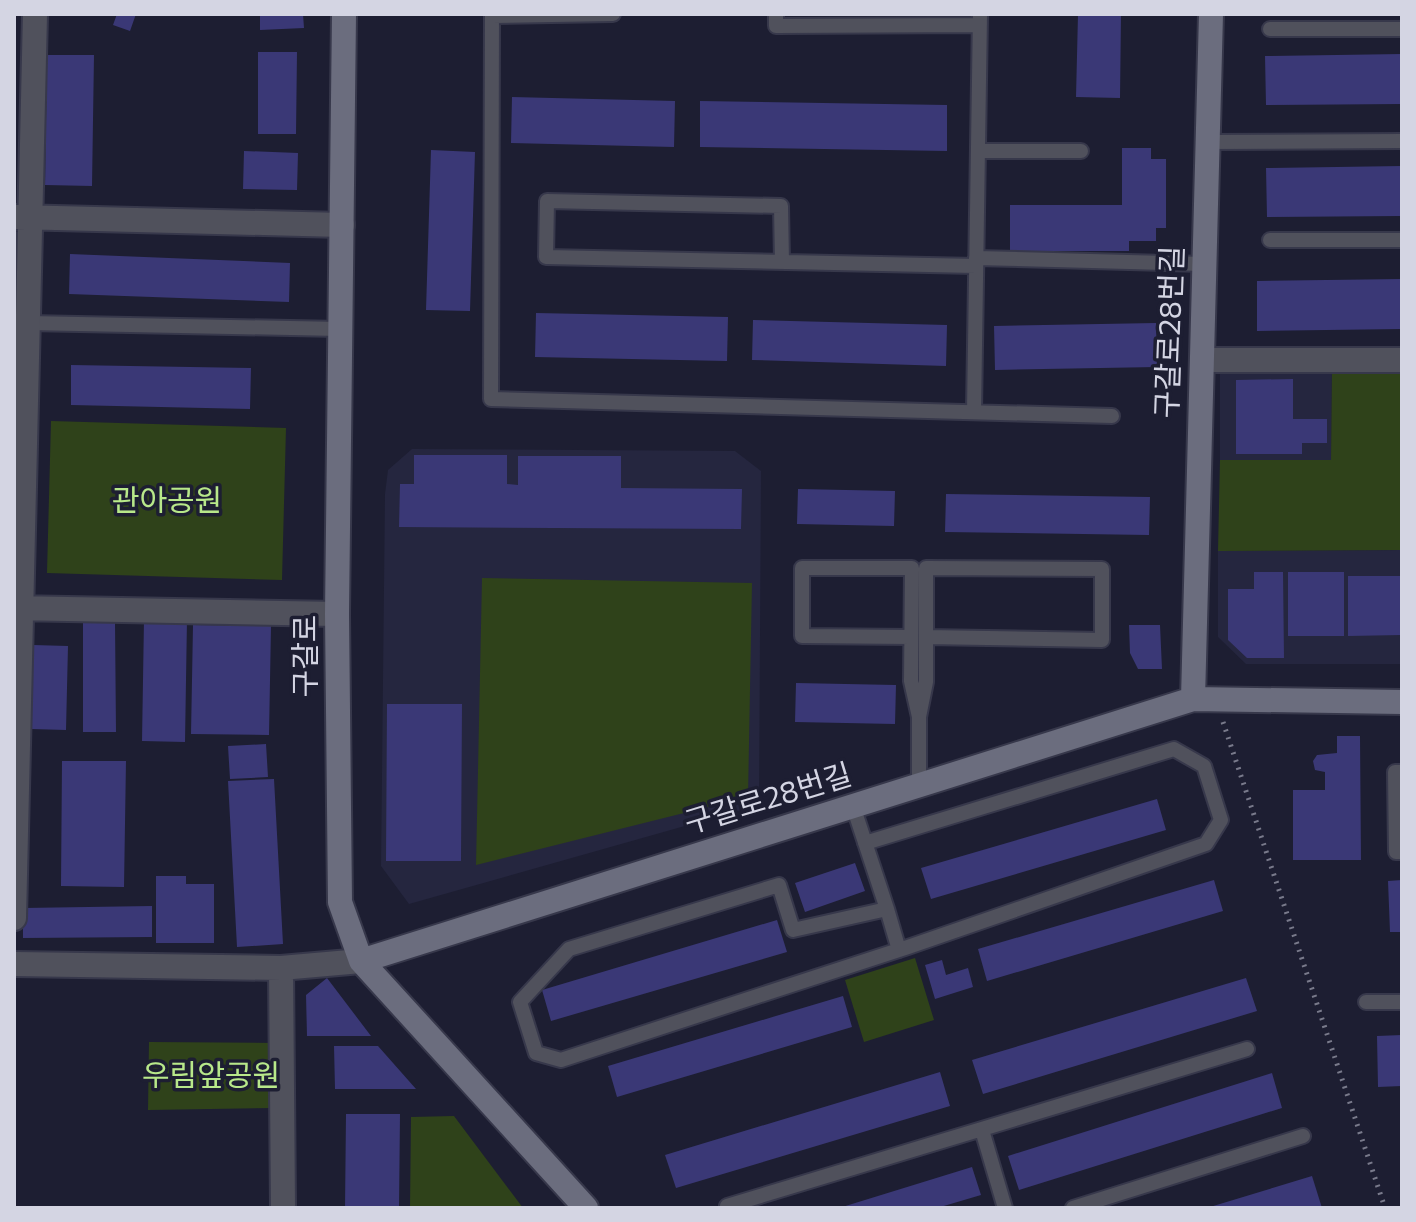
<svg xmlns="http://www.w3.org/2000/svg" width="1416" height="1222" viewBox="0 0 1416 1222" font-family="Commissioner,'Noto Sans KR',sans-serif">
  <rect width="100%" height="100%" fill="#1d1e32"/>
  <!-- built -->
  <path fill="#25263f" d="M1220 367H1332L1331 460H1220Z
    M412 449 735 451 761 471 759 805 409 904 381 866 385 494 388 470Z
    M1402 550V664H1246L1218 637V551Z"/>
  <!-- green -->
  <path fill="#2f421a" d="M1402 366V550L1218 551 1220 460H1331L1332 367Z
    M51 421 286 428 282 580 47 573Z
    M482 578 752 583 748 797 476 865Z
    M915 958 934 1020 864 1042 845 980Z
    M149 1042 274 1043V1108L148 1110Z
    M454 1116 523 1208H410L411 1117Z"/>
  <!-- building -->
  <path fill="#3a3876" d="M117 14H136L130 31 113 25Z
    M260 14H303L304 28 260 30Z
    M1078 14H1121L1120 98 1076 97Z
    M258 52H297L296 134H258Z
    M1402 54V104L1266 105 1265 56Z
    M47 55H94L92 186 45 185Z
    M512 97 675 101 674 147 511 143Z
    M700 101 947 105V151L700 147Z
    M1122 148H1151V159H1166V228H1156V241H1129V251H1010V205H1122Z
    M431 150 475 152 470 311 426 310Z
    M244 151 298 153 297 190 243 189Z
    M1402 166V216L1267 217 1266 168Z
    M70 254 290 263 289 302 69 294Z
    M1402 279V329L1257 331V281Z
    M536 313 728 317 727 361 535 357Z
    M753 320 947 325 946 366 752 360Z
    M1156 323 1157 367 995 370 994 326Z
    M71 365 251 368 250 409 71 405Z
    M1293 379V419H1327V443H1302V454H1236V380Z
    M414 455H507V484L518 485V456H621V488L742 489 741 529 399 527 400 484H414Z
    M798 489 895 491 894 526 797 524Z
    M946 494 1150 497 1149 535 945 532Z
    M1254 572H1283L1284 658H1247L1228 640V589H1254Z
    M1288 572H1344V636H1288Z
    M1348 576H1402V635L1348 636Z
    M144 619H187L185 742 142 741Z
    M83 622H115L116 732H83Z
    M193 625 271 626 269 735 191 734Z
    M1129 625H1160L1162 669H1138L1130 653Z
    M33 645 68 646 66 730 31 729Z
    M796 683 896 685 895 724 795 722Z
    M387 704H462L461 861H386Z
    M1337 736H1360L1361 860H1293V790H1325V772L1315 770 1313 761 1317 755 1337 753Z
    M266 744 268 777 230 779 228 746Z
    M62 761H126L124 887 61 886Z
    M274 779 283 944 237 947 228 781Z
    M1157 799 1166 830 931 899 921 868Z
    M855 863 865 891 805 912 795 883Z
    M156 876H186V884H214V943H156Z
    M1214 880 1223 911 987 981 978 949Z
    M1402 880V932H1390L1388 881Z
    M152 906V937L23 938V908Z
    M777 920 787 952 551 1021 542 990Z
    M942 960 946 975 968 968 973 987 935 999 925 965Z
    M327 978 371 1036H307L306 995Z
    M1246 978 1257 1011 983 1094 972 1060Z
    M843 996 852 1027 617 1097 608 1066Z
    M1402 1035V1086L1378 1087 1377 1036Z
    M334 1046H378L416 1089H335Z
    M940 1072 950 1106 676 1188 665 1155Z
    M1272 1073 1282 1108 1019 1190 1008 1156Z
    M346 1114H400L399 1208H345Z
    M972 1167 981 1195 937 1208H839Z
    M1312 1176 1322 1208H1210V1207Z"/>
  <g fill="none" stroke-linecap="round" stroke-linejoin="round">
    <!-- lane casing -->
    <g stroke="#37384b" stroke-width="18">
      <path id="lane" d="M492 14 491 399 1112 416
        M776 14V26L979 25
        M492 16 613 14
        M1270 29H1402
        M1207 142 1402 141
        M978 151H1081
        M1270 240H1402
        M976 258 1204 264
        M782 262 781 206 547 201 546 257 976 266
        M28 323 340 329
        M974 412 980 14
        M911 637 802 636V568H912L911 681 919 717 926 682V568L1102 569V640L926 637
        M919 717V785
        M1402 772H1395L1396 852H1402
        M853 806 887 909 793 930 779 885 569 949 520 1002 536 1053 561 1060 908 947 1206 844 1221 820 1204 766 1174 749 865 843
        M887 909 899 950
        M1366 1002H1402
        M982 1130 1005 1208
        M727 1206 1247 1049
        M1073 1208 1303 1136"/>
    </g>
    <!-- street casing -->
    <g stroke="#37384b" stroke-width="28">
      <path id="street" d="M16 217 342 225
        M1202 360H1402
        M14 608 337 614
        M14 918 35 14
        M14 964 281 968 361 961
        M281 968 283 1208"/>
    </g>
    <!-- secondary casing -->
    <g stroke="#37384b" stroke-width="28">
      <path id="secondary" d="M344 14 337 614 340 902 361 961 586 1208
        M1193 699 1211 14
        M361 961 1193 699 1402 702"/>
    </g>
    <!-- path -->
    <path stroke="#797a8b" stroke-width="5" stroke-dasharray="2 6" stroke-linecap="butt" d="M1223 722 1385 1208"/>
    <!-- lane -->
    <use href="#lane" stroke="#50515c" stroke-width="14"/>
    <!-- street -->
    <use href="#street" stroke="#50515c" stroke-width="24"/>
    <!-- secondary -->
    <use href="#secondary" stroke="#6b6d7e" stroke-width="24"/>
  </g>
  <g text-anchor="middle" stroke-width="7" stroke-linejoin="round" paint-order="stroke">
    <!-- street labels -->
    <g font-size="30" fill="#d4d5e3" stroke="#1d1e32">
      <text transform="translate(1170 332) rotate(-88)" y="10">구갈로28번길</text>
      <text transform="translate(306 656) rotate(-90)" y="10">구갈로</text>
      <text transform="translate(768 799) rotate(-17)" y="10">구갈로28번길</text>
    </g>
    <!-- park labels -->
    <g font-size="30" fill="#b8e88a" stroke="#1d1e32">
      <text x="167" y="511">관아공원</text>
      <text x="211" y="1086">우림앞공원</text>
    </g>
  </g>
  <!-- border -->
  <rect width="1416" height="1222" fill="none" stroke="#d4d5e3" stroke-width="32"/>
</svg>
